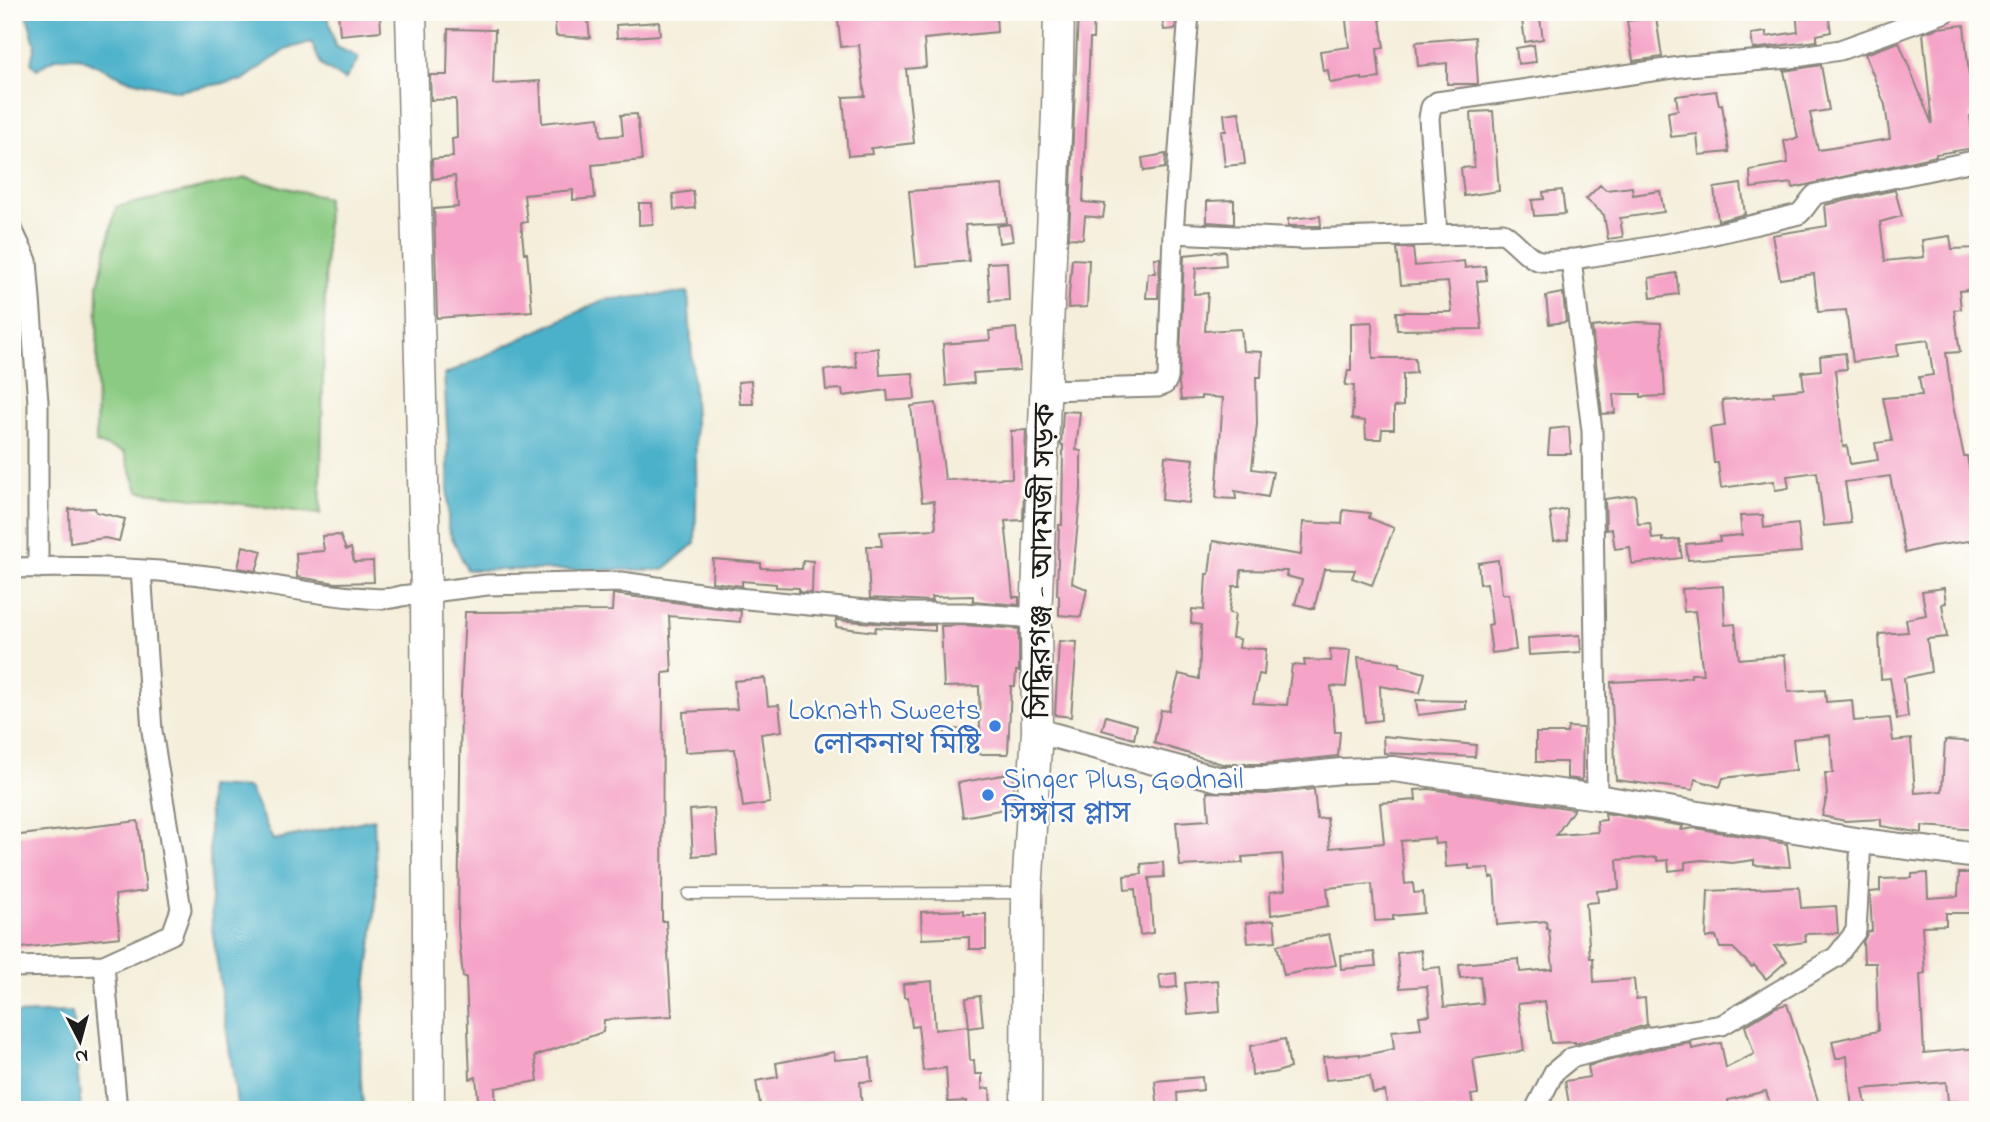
<svg xmlns="http://www.w3.org/2000/svg" width="1990" height="1122" viewBox="0 0 1990 1122" font-family="'Indie Flower','Noto Sans Bengali',sans-serif">
  <rect width="100%" height="100%" fill="#fdfcf7"/>
  <filter id="ink" filterUnits="userSpaceOnUse"><feTurbulence type="fractalNoise" baseFrequency=".0143" numOctaves="2"/><feDisplacementMap in="SourceGraphic" scale="14" xChannelSelector="R" yChannelSelector="G"/><feConvolveMatrix kernelMatrix="1 2 1 2 8 2 1 2 1" color-interpolation-filters="sRGB"/></filter>
  <filter id="wash" filterUnits="userSpaceOnUse"><feTurbulence type="fractalNoise" baseFrequency=".00686" numOctaves="4" result="noise"/><feDisplacementMap in="SourceGraphic" scale="28" xChannelSelector="R" yChannelSelector="G"/><feGaussianBlur stdDeviation="1.57" result="paint"/><feColorMatrix in="noise" values="0 0 0 0 0 0 0 0 0 0 0 0 0 0 0 0 0 1.4 0 .05"/><feComposite in="paint" operator="in"/></filter>
  <g filter="url(#wash)">
    <rect width="100%" height="100%" fill="#f4eeda"/>
    <!-- green -->
    <path fill="#8aca82" stroke="#53734f" stroke-width="2" d="M246 178 327 198 320 514 138 491 124 452 96 443 98 285 116 207Z"/>
    <!-- water -->
    <path fill="#4bb1ca" stroke="#346673" stroke-width="2" d="M26 12H327L335 46 359 58 345 80 322 66 311 42 285 50 243 80 178 91 126 79 79 57 56 58 37 69 31 63 35 44Z
      M688 292C693 376 699 459 695 543L663 570H467L448 529V442L444 375 603 300Z
      M208 786 249 788 273 840 374 819C375 846 377 873 376 900 371 970 353 1040 364 1110H238L212 927Z
      M72 1012 81 1110H12V1014Z"/>
    <g id="blocks">
      <!-- building -->
      <path fill="#f5a3c7" d="M338 12H380L381 31 340 35Z
        M554 12H587L590 38 556 36Z
        M837 12H915V15L940 12H996L997 32 924 39 926 67 906 69 914 143 871 148 872 154 848 156 843 97 865 96 859 45 841 47Z
        M1078 12H1094L1093 39H1090L1083 202 1105 204 1103 218 1085 216 1083 239 1069 238Z
        M1161 12H1177L1175 29 1164 30Z
        M1345 12H1379L1384 48 1377 49 1380 78 1362 80V78L1330 83 1328 70 1323 71 1320 51 1349 47Z
        M1521 12H1539L1543 39 1525 42Z
        M1796 12H1828L1831 32 1817 35V41L1753 49 1751 34 1766 32V37L1798 32Z
        M1656 17 1662 57 1633 61 1627 21Z
        M659 22 660 35 617 38 616 25Z
        M1964 25 1969 75 1978 73V115L1970 116 1974 148 1936 154V156L1793 188 1792 183 1751 188 1750 170 1788 163 1784 141 1798 138 1784 71 1821 65 1829 110 1810 113 1818 150 1890 139 1885 105 1865 54 1899 42 1932 124 1923 33 1938 28Z
        M448 29 495 30 493 84 540 81 542 123 599 117 601 137 623 135 621 115 637 114 642 160 592 165 595 198 573 200V190L524 195 527 222 521 223 524 253H527L532 311 437 318 434 209 458 207 455 176 433 179 432 159 453 157 452 139 457 138 456 99 431 100 430 75H447Z
        M1475 37 1478 84H1447V63L1418 66 1416 42Z
        M1534 45 1536 62 1518 64 1516 48Z
        M1716 91 1719 105 1722 104 1729 152 1699 155 1697 134 1671 137 1668 112 1678 110 1676 96Z
        M1493 111 1499 191 1464 196 1461 168 1474 167 1471 112Z
        M1239 112 1245 164 1225 166 1221 131H1226L1224 114Z
        M1166 154 1165 168 1144 171 1142 158Z
        M1741 184 1745 214 1718 221 1714 188Z
        M1003 185 1007 223 965 225 969 261 916 266 909 191Z
        M1600 185 1606 190 1632 187 1633 195 1660 191 1664 212 1620 218 1623 237 1608 239 1604 215 1586 199Z
        M1562 190 1565 214 1534 216 1532 200 1544 199 1543 192Z
        M1895 190 1902 216 1880 222 1885 261 1924 257 1922 240 1950 236 1952 249 1978 248V289L1959 291 1961 309 1954 310 1960 352 1946 353 1953 406 1964 456H1967L1975 500 1972 501 1977 540 1932 546 1905 553 1890 476 1845 482 1851 523 1824 526 1817 472 1787 476 1789 488 1775 490 1774 481 1721 488 1718 463H1714L1710 428 1725 426 1722 400 1774 396 1773 392 1804 389 1802 372 1821 370 1820 356 1845 353 1847 369 1835 370 1843 447 1847 446 1850 464 1878 460 1875 443 1892 441 1883 398 1922 395 1919 377 1933 375 1928 340 1897 344 1898 356 1853 362 1846 310 1818 312 1814 274 1780 279 1772 235 1827 226 1825 205Z
        M693 191 695 208 674 210 673 194Z
        M1234 200V224L1207 222V201Z
        M639 203H652L653 224 639 225Z
        M1320 216 1321 226H1288V219Z
        M1010 224 1013 241 999 243 997 226Z
        M1397 248H1413L1415 266 1464 261 1465 268 1485 266 1487 280 1477 281 1482 329 1397 330 1396 312H1452L1448 282 1401 285Z
        M1225 251 1226 265 1196 268 1194 294 1208 293 1205 331 1241 329 1243 351 1262 352 1261 377H1256L1257 424 1252 469 1273 472 1268 497 1235 491 1236 499 1216 498 1223 398 1201 396V399L1181 400 1179 383 1184 255Z
        M1154 258H1160L1158 298H1146L1148 273H1155Z
        M1072 259 1089 260 1087 307 1068 308Z
        M1007 262 1009 300 990 301 987 263Z
        M1676 273 1679 294 1651 298 1649 278Z
        M1563 293 1566 322 1549 324 1546 296Z
        M1372 322 1373 358H1415L1416 373 1403 374V406L1394 407V429H1382L1381 439H1366L1365 421 1352 419 1354 386 1345 385 1348 371H1351V323Z
        M1637 322 1661 323 1665 396 1641 397V394H1613L1615 413 1602 414 1592 327Z
        M1016 328 1020 370 973 373 974 383 946 386 943 344 990 340 989 331Z
        M878 348 880 375 913 373 915 399 888 401 887 390 843 396 842 389 826 390 824 370 857 367 854 351Z
        M751 381 753 404H740L738 382Z
        M936 403 945 480 1012 478 1011 431 1026 430 1023 520 1005 521 1013 597H1019V605L973 601V596L931 597 932 601 870 598 867 546H882L880 532 936 529 934 501 922 502 911 406Z
        M1063 411 1080 412 1076 450 1081 451V490L1072 583 1087 589 1081 617 1059 615V595H1057L1059 525H1062L1063 445H1061Z
        M1569 427 1571 454H1548L1550 429Z
        M1165 456 1194 459 1189 503 1162 500Z
        M1635 495 1638 524 1650 523 1652 539 1663 538V541L1679 539 1682 558 1632 564 1630 547 1615 549 1612 529 1606 530 1605 499Z
        M95 508 96 512 125 519 119 541 105 538 70 543 69 509Z
        M1567 509 1568 539 1554 541 1550 512Z
        M1343 510 1370 513 1369 518 1394 528 1372 585 1352 578 1355 570 1324 569 1314 609 1295 604 1302 580 1286 576 1287 571 1241 570 1240 586H1233L1229 613 1235 614 1232 638 1240 639 1239 648 1266 649 1264 675 1259 674 1253 703 1287 705 1292 665 1305 666 1304 660 1331 661 1330 649 1350 650 1346 687 1331 686 1335 732H1340L1338 756 1265 764H1222L1154 743 1161 710 1169 711 1179 674 1199 679 1201 625 1191 623 1192 609 1204 610 1206 574H1209L1213 541 1301 555 1303 522 1342 524Z
        M1763 515 1764 528 1798 524 1801 552 1688 560 1686 544 1720 541 1719 537 1742 535 1740 516Z
        M340 535 346 550 351 548 354 562 373 561 374 582 336 583 297 577 296 553 324 551 322 536Z
        M243 546 262 551 256 571 238 568Z
        M713 559 761 563V568L802 569 803 560 813 561 812 593 799 592V588L776 587V584L742 581V586L712 582Z
        M1498 560 1502 594H1509L1516 650 1492 653 1488 625 1492 624 1487 583 1480 584 1478 563Z
        M1723 586 1725 625 1735 624 1739 659 1785 655 1788 692 1825 690 1826 702 1852 700 1854 721 1890 718 1893 741 1911 739 1915 793 1942 791 1945 740 1978 742V830L1922 826V833L1881 826V819L1845 821 1822 816 1827 796 1825 773H1833L1830 735 1793 739 1796 770 1723 778 1720 787 1695 779 1693 790 1616 780 1611 682 1677 679 1691 677V674H1703L1695 611 1684 612 1682 589Z
        M1944 588 1946 603 1942 604 1947 637 1927 639 1931 672 1904 678 1908 717 1897 719 1890 678 1881 679 1879 634 1908 632 1906 619 1926 615 1922 591Z
        M613 594 741 611 740 622 669 616 672 672 663 673 662 921H666L672 1016 604 1020 603 1032 535 1056 538 1081 495 1088 496 1110H479L476 1077 470 1079 466 977H463L458 928 461 696 465 612 612 611Z
        M836 620 900 625H935V631L876 627 875 632 836 627Z
        M964 625 1019 629V671H1016L1015 686H1011L1008 754H980V748L944 749 945 729 980 730 979 686 944 687 941 626Z
        M1580 635 1581 652 1529 655 1528 638Z
        M1059 641 1077 642 1071 717 1055 715Z
        M1358 657 1400 663V666L1425 673 1420 693 1380 686 1381 720 1365 722Z
        M765 678 768 706 779 705 782 731 761 734 770 803 743 807 735 749 685 752 683 712 737 709 734 681Z
        M1416 700 1466 701V709L1418 715Z
        M1106 716 1137 725 1134 739 1102 730Z
        M1568 727 1583 728 1582 780 1567 778V762H1536V733H1567Z
        M1383 736 1476 745 1475 757 1384 753Z
        M1013 773 1015 807 963 817 958 783Z
        M1314 789 1317 819 1327 818 1330 848 1384 843 1380 803 1416 800 1415 790 1429 789 1574 809 1556 835 1598 832 1597 821 1606 820 1605 813 1683 826 1681 830 1695 828 1787 844 1790 867 1754 865V860L1732 863 1702 860 1685 862V869L1669 871 1668 860 1657 861V857L1617 860 1619 889 1597 891 1598 902 1586 903 1590 958H1593L1594 982 1634 979 1636 999 1645 998 1647 1025 1575 1044V1042L1551 1043 1545 1001 1518 1004 1524 1051 1473 1059 1478 1094 1471 1095 1474 1110H1388L1385 1091 1373 1093 1370 1076 1326 1080 1323 1057 1360 1054V1056L1394 1049 1392 1031 1421 1028 1419 1016 1430 1015 1427 986 1400 988 1397 953 1421 950 1423 969 1440 967 1444 1007 1483 1003 1480 976 1460 978 1459 964 1519 959 1520 972 1553 969 1549 929H1547L1546 921 1497 925 1494 877 1490 878 1489 868 1469 869V865L1446 867 1444 843 1435 844 1434 838 1401 841 1405 884 1413 883 1414 893 1423 892 1424 913 1393 916V920L1375 921 1372 884 1327 888 1329 906 1271 915 1270 892 1285 890 1282 854 1242 857 1243 863 1180 866 1176 822 1209 820 1207 792 1266 794Z
        M714 808 717 854 693 856 690 810Z
        M138 821 146 891 115 895 120 937 12 949V836Z
        M1163 862 1164 877 1149 878 1153 933 1140 935 1135 889 1125 890 1124 876 1142 874 1141 864Z
        M1927 873 1928 898 1958 896 1959 873H1978V913H1946V925L1922 926 1925 973 1920 974 1924 1053 1978 1048V1102L1948 1101 1946 1082 1863 1089 1867 1110H1852L1847 1056 1836 1059 1832 1041 1878 1031 1876 963H1864L1863 942 1868 932 1872 931 1870 892 1880 891V879L1912 878V874Z
        M1799 887 1801 908 1836 906 1838 933 1805 934 1806 942 1774 946 1787 961 1766 979 1754 965 1752 967 1733 948H1720L1716 936 1706 938 1708 891Z
        M964 910V914H986V949H969V937L922 939 921 912Z
        M1274 920 1276 941 1248 943 1246 923Z
        M1329 934 1336 965 1284 975 1277 945Z
        M1374 952 1376 966 1341 969 1340 955Z
        M1176 973 1177 987 1161 989 1159 975Z
        M1218 980 1220 1012 1188 1015 1185 983Z
        M932 981 935 1030 968 1026 970 1061 974 1060 975 1074H982V1089L990 1088 991 1110H966V1101L948 1102 946 1068 923 1071 918 1026 912 1027 908 997H904L903 984Z
        M980 996 983 1026 969 1028 966 998Z
        M1787 1004 1821 1110H1772L1766 1091 1728 1100 1729 1110H1570L1565 1081 1590 1077 1588 1066 1654 1049 1691 1043 1692 1049 1721 1043 1726 1068 1754 1054 1745 1026 1776 1007Z
        M1285 1039 1290 1068 1273 1073 1252 1075 1250 1046Z
        M834 1052 835 1060 870 1057 872 1081 860 1082 862 1110H761L756 1081 778 1077 776 1063Z
        M1202 1077 1203 1090 1177 1093 1178 1110H1158L1155 1081Z"/>
    </g>
  </g>
  <g filter="url(#ink)">
    <use href="#blocks" fill-opacity="0" stroke="#88857b" stroke-width="2"/>
    <g fill="none" stroke-linecap="round" stroke-linejoin="round">
      <!-- service casing -->
      <g stroke="#88857b" stroke-width="13">
        <path id="service" d="M688 894 1023 893"/>
      </g>
      <!-- minor casing -->
      <g stroke="#88857b" stroke-width="23">
        <path id="minor" d="M12 229 27 261 38 402V568
          M1173 233 1302 239 1503 233C1515 240 1529 260 1541 261 1561 263 1585 257 1605 254 1670 245 1734 230 1799 214 1806 208 1809 200 1816 194L1978 160
          M1437 234 1429 118 1431 107 1437 102 1687 66 1790 58 1840 50 1946 12
          M1571 259 1592 431 1597 797
          M1046 390 1158 387 1165 384 1168 378 1173 233 1189 12
          M12 568C80 566 148 568 215 577 262 583 307 593 353 597 370 598 385 601 401 596L487 585 621 582 727 597 809 605 901 613H964L1036 618
          M104 965 117 1110
          M12 967 104 965 172 934 181 909 152 731 141 570
          M1535 1110 1554 1072 1571 1058 1651 1037 1722 1025 1836 957 1856 931 1861 841"/>
      </g>
      <!-- tertiary casing -->
      <g stroke="#88857b" stroke-width="28">
        <path id="tertiary" d="M1037 731 1218 779H1266L1341 771 1393 769 1597 797 1861 841 1978 856"/>
      </g>
      <!-- primary casing -->
      <g stroke="#88857b" stroke-width="33">
        <path id="primary" d="M411 12 426 593 429 1110
          M1026 1110 1027 892 1037 731 1036 618 1057 112 1059 12"/>
      </g>
      <!-- service -->
      <use href="#service" stroke="#fff" stroke-width="10"/>
      <!-- minor -->
      <use href="#minor" stroke="#fff" stroke-width="19"/>
      <!-- tertiary -->
      <use href="#tertiary" stroke="#fff" stroke-width="24"/>
      <!-- primary -->
      <use href="#primary" stroke="#fff" stroke-width="30"/>
    </g>
  </g>
  <!-- markers -->
  <g fill="#3f7fe0" stroke="#fdfcf7" stroke-width="2.5">
    <circle cx="995" cy="726" r="7"/>
    <circle cx="988" cy="795" r="7"/>
  </g>
  <g text-anchor="middle" stroke-width="5" stroke-linejoin="round" paint-order="stroke">
    <!-- street labels -->
    <g font-size="30" fill="#1c1c1c" stroke="#fdfcf7">
      <text transform="translate(1041 561) rotate(-89)" y="10">সিদ্ধিরগঞ্জ - আদমজী সড়ক</text>
    </g>
    <!-- shop labels -->
    <g font-size="30" fill="#366cbe" stroke="#fdfcf7" text-anchor="end">
      <text x="981" y="719">Loknath Sweets<tspan x="981" dy="34">লোকনাথ মিষ্টি</tspan></text>
      <text x="1002" y="788" text-anchor="start">Singer Plus, Godnail<tspan x="1002" dy="34">সিঙ্গার প্লাস</tspan></text>
    </g>
  </g>
  <!-- margin -->
  <rect width="1990" height="1122" fill="none" stroke="#fdfcf7" stroke-width="42"/>
  <!-- north arrow -->
  <g transform="translate(80 1041) rotate(174)" stroke="#fdfcf7" stroke-width="5" paint-order="stroke">
  <path d="M0-5L12 26L0 18L-12 26Z" fill="#1c1c1c"/>
  <text y="-10" font-size="19" font-weight="bold" text-anchor="middle" fill="#1c1c1c">N</text>
  </g>
</svg>
